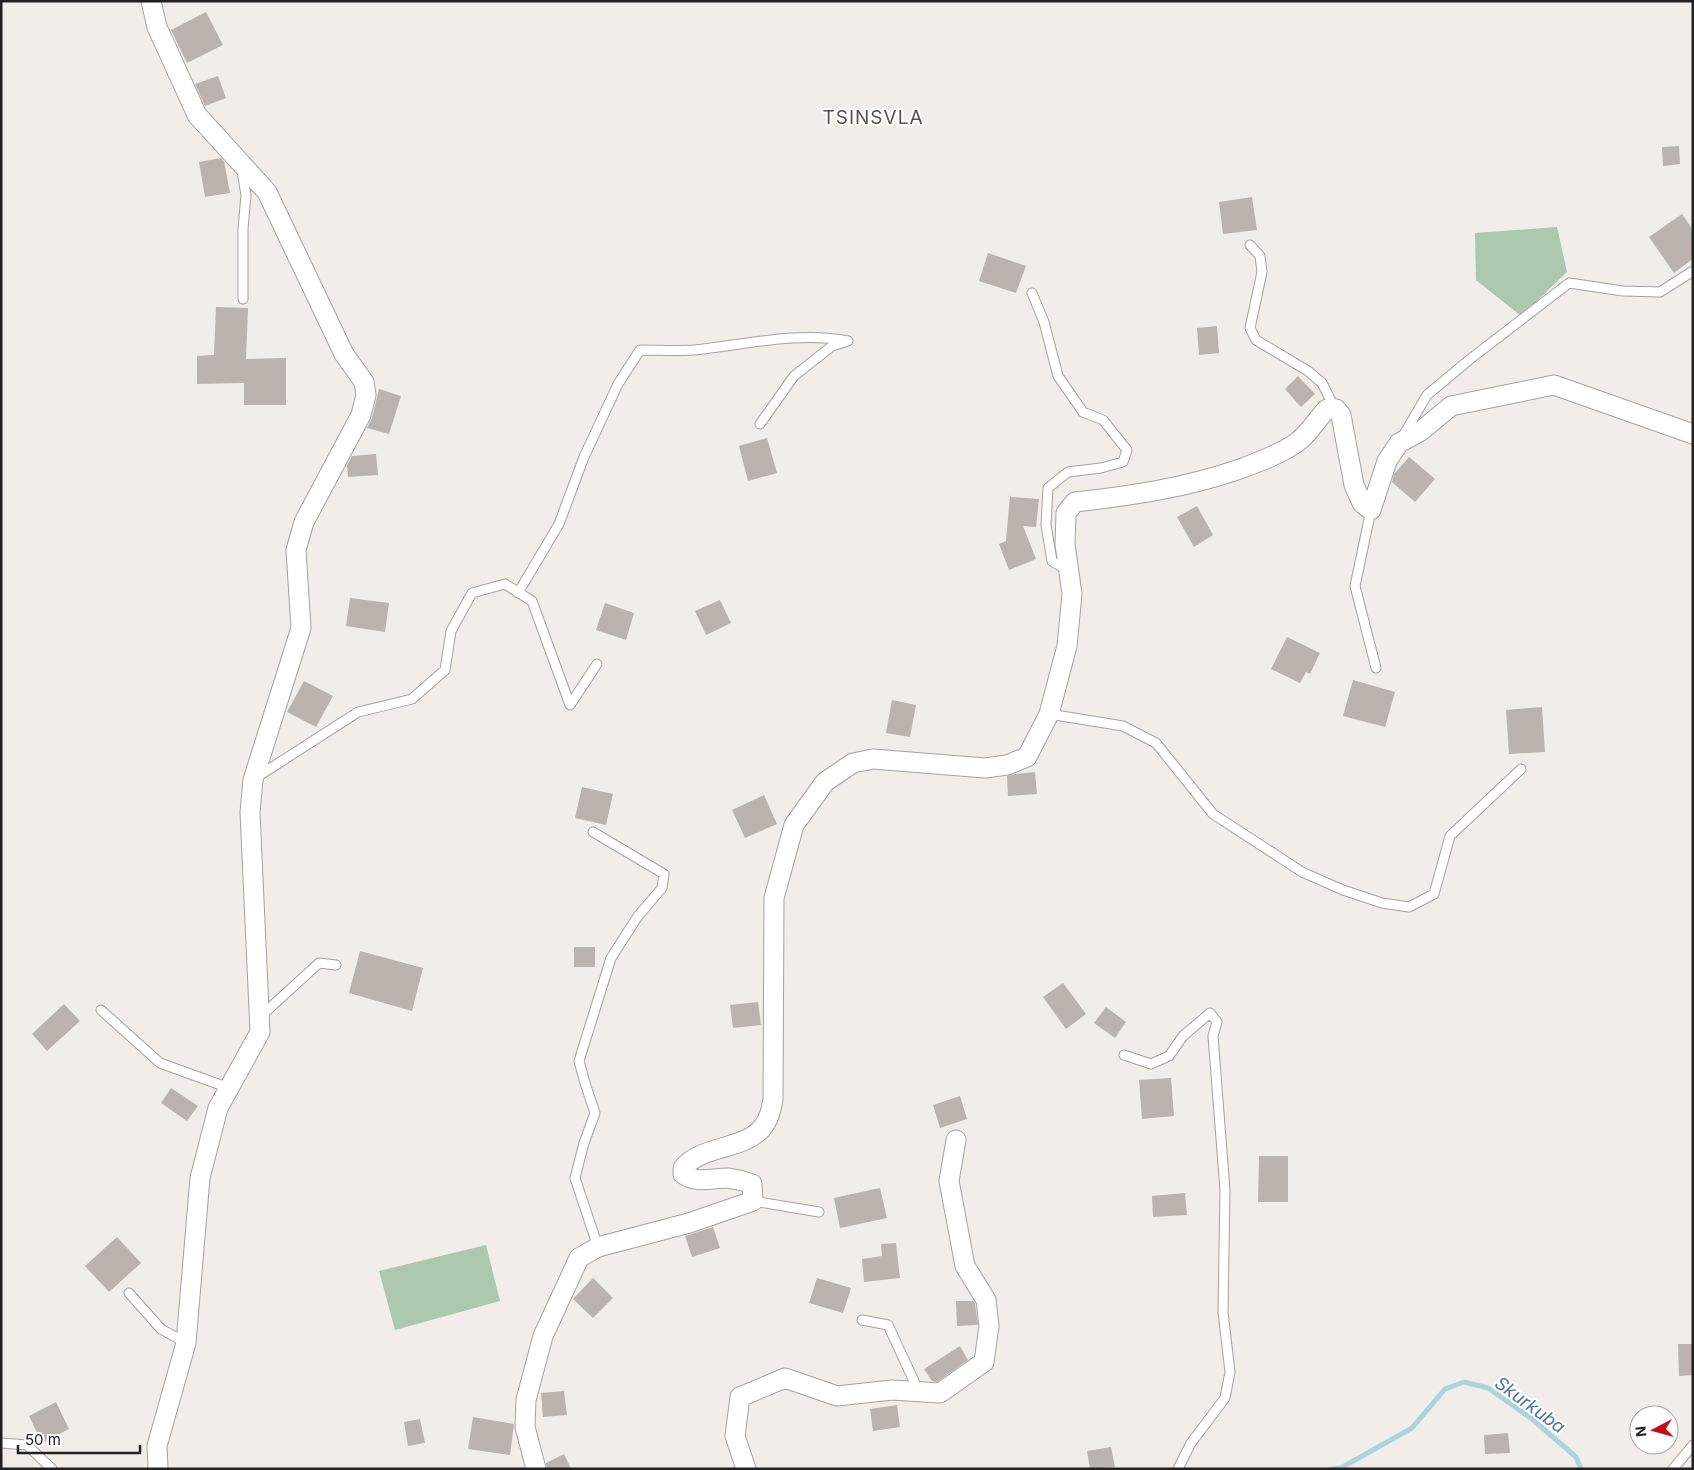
<svg xmlns="http://www.w3.org/2000/svg" width="1694" height="1470" viewBox="0 0 1694 1470" font-family="Inter,sans-serif">
  <rect width="100%" height="100%" fill="#f1eee9"/>
  <!-- cemetery -->
  <path fill="#acc8ae" d="M1557 227 1567 272 1521 316 1476 280 1475 233Z
    M486 1245 500 1301 395 1330 379 1271Z"/>
  <g fill="none" stroke-linecap="round" stroke-linejoin="round">
    <!-- stream -->
    <path stroke="#add3db" stroke-width="5" d="M1331 1469 1341 1468 1412 1428 1445 1389 1464 1382 1488 1388 1532 1419 1576 1457 1581 1469"/>
  </g>
  <!-- building -->
  <path fill="#bab3ae" d="M206 12 223 45 187 63 171 30Z
    M218 76 226 98 205 106 195 84Z
    M1679 146 1680 164 1663 166 1662 147Z
    M221 158 224 161 230 193 205 197 199 162Z
    M1252 197 1257 230 1223 234 1219 202Z
    M1682 214 1693 230V259L1674 273 1649 237Z
    M988 253 1026 266 1016 293 979 281Z
    M216 307 248 308 246 359 286 358V405H244V383L197 384V356L214 355Z
    M1217 326 1219 353 1199 355 1197 328Z
    M1298 376 1315 394 1301 407 1285 389Z
    M379 389 401 396 389 434 367 428 372 418Z
    M767 438 777 473 748 481 739 446Z
    M376 454 378 475 348 477 347 465 352 456Z
    M1409 457 1435 479 1415 502 1392 482 1394 474Z
    M1010 495 1011 497 1039 499 1036 527 1023 526 1036 559 1009 570 999 544 1006 541Z
    M1197 506 1213 535 1194 547 1177 517Z
    M350 598 389 603 385 632 346 626Z
    M720 600 731 623 706 635 695 611Z
    M605 603 634 613 626 640 596 630Z
    M1287 637 1320 653 1310 674 1306 672 1300 683 1271 669Z
    M1353 680 1395 692 1385 727 1343 716Z
    M304 681 333 696 316 727 287 712Z
    M892 700 916 705 910 737 886 733Z
    M1542 707 1545 752 1509 754 1506 710Z
    M1035 772 1037 794 1008 796 1007 776 1015 774Z
    M582 787 613 794 606 825 575 818Z
    M764 795 777 824 745 838 732 810Z
    M574 947H595V967H574Z
    M360 951 423 968 412 1011 349 993Z
    M1063 983 1086 1014 1066 1029 1043 997Z
    M758 1002 761 1025 733 1028 730 1005Z
    M64 1004 80 1021 47 1051 32 1034Z
    M1106 1007 1126 1022 1115 1038 1094 1023Z
    M1171 1078 1174 1116 1142 1119 1139 1080Z
    M171 1088 198 1106 187 1121 161 1103Z
    M960 1096 967 1119 940 1128 933 1105Z
    M1259 1156H1288V1202H1258Z
    M880 1188 887 1218 840 1228 834 1198Z
    M1185 1193 1187 1215 1153 1217 1152 1196Z
    M713 1227 720 1248 692 1257 685 1236Z
    M117 1237 141 1263 109 1292 85 1266Z
    M896 1243 900 1278 864 1282 862 1259 882 1256 881 1244Z
    M593 1278 613 1298 593 1318 573 1299Z
    M817 1278 851 1288 843 1313 809 1303Z
    M956 1301H973L975 1304 978 1325 957 1326Z
    M1678 1344H1693V1375L1679 1376Z
    M960 1346 968 1360 937 1382 932 1381 924 1369Z
    M564 1391 567 1415 543 1417 541 1393Z
    M56 1402 69 1429 42 1443 29 1416Z
    M897 1405 900 1427 873 1431 870 1409Z
    M473 1417 514 1424 510 1455 468 1449Z
    M420 1419 425 1443 408 1446 404 1422Z
    M1508 1433 1510 1453 1485 1454 1484 1435Z
    M1111 1447 1115 1467 1090 1469 1087 1451Z
    M564 1454 571 1469H547L546 1463Z"/>
  <g fill="none" stroke-linecap="round" stroke-linejoin="round">
    <!-- lane casing -->
    <g stroke="#a2a2a2" stroke-width="11">
      <path id="lane" d="M242 171 246 195 243 229V299
        M1250 245 1260 256 1262 272 1250 328 1256 340 1308 371 1322 383 1335 409
        M1032 293 1044 322 1058 376 1083 412 1103 420 1127 450 1123 462 1101 468 1068 472 1048 488 1046 525 1052 561 1069 571
        M1403 436 1427 395 1469 360 1569 283 1623 291 1660 292 1693 271
        M1371 510 1355 586 1376 668
        M518 593 559 524 584 457 618 384 640 350C658 350 676 351 694 350 744 345 798 331 848 341L832 346 794 376 760 424
        M1049 714 1123 726 1156 743 1213 814 1302 872 1343 890 1382 903 1409 907 1434 894 1450 836 1521 769
        M257 777 358 712 412 699 445 670 451 631 472 593 505 584 532 601 570 705 597 664
        M593 832 664 874 662 888 638 916 611 958 579 1061 585 1083 595 1113 584 1143 575 1178 598 1247
        M101 1010 160 1063 229 1088
        M261 1016 319 963 336 965
        M1124 1055 1151 1064 1169 1056 1183 1036 1210 1013 1217 1022 1213 1036 1225 1190 1223 1312 1230 1372 1225 1398 1191 1443 1178 1469
        M753 1201 819 1212
        M129 1293 161 1329 186 1343
        M862 1320 888 1325 919 1392
        M1 1443 27 1445 52 1469
        M1673 1469 1693 1445"/>
    </g>
    <!-- street casing -->
    <g stroke="#a2a2a2" stroke-width="21">
      <path id="street" d="M151 1 157 27 197 115 267 192 344 354 364 382 366 395 361 415 304 522 296 550 301 628 253 780 250 812 260 1032 218 1108 200 1178 186 1343 157 1446 158 1469
        M536 1469 525 1427 526 1400 543 1336 579 1258 598 1247 689 1223 753 1201 752 1184C744 1181 736 1179 728 1178 713 1178 696 1184 683 1174V1168C702 1145 744 1150 762 1128 769 1120 771 1110 773 1100L774 898 794 825 825 782 853 763 873 759 985 768 1007 765 1027 757 1049 714 1067 646 1072 594 1065 544 1066 513 1075 502C1130 496 1184 488 1237 470 1256 463 1276 456 1293 445 1308 436 1315 421 1327 409H1336L1341 415 1354 485 1362 503 1371 510 1387 461 1399 443 1421 431 1451 406 1554 385 1693 434
        M746 1469 735 1436 740 1397 785 1378 837 1396 892 1390 940 1393 984 1362 989 1326 986 1300 965 1266 949 1181 956 1140"/>
    </g>
    <!-- lane -->
    <use href="#lane" stroke="#fff" stroke-width="9"/>
    <!-- street -->
    <use href="#street" stroke="#fff" stroke-width="19"/>
  </g>
  <g text-anchor="middle" stroke-width="4" stroke-linejoin="round" paint-order="stroke">
    <!-- water labels -->
    <g font-size="18" font-style="italic" fill="#4d789c" stroke="#fff">
      <text transform="translate(1530 1405) rotate(36)" y="6">Skurkuba</text>
    </g>
    <!-- quarter labels -->
    <g font-size="19" letter-spacing="1" fill="#545454" stroke="#fff">
      <text x="873" y="124">TSINSVLA</text>
    </g>
  </g>
  <!-- border -->
  <rect width="1694" height="1470" fill="none" stroke="#212121" stroke-width="5"/>
  <!-- north arrow -->
  <g transform="translate(1654 1430) rotate(264)"><circle r="24" fill="#ffffff" stroke="#a6a6a6"/>
  <path d="M0-4L9 19L0 12L-9 19Z" fill="#c30f1a"/>
  <text y="-8" font-size="14" font-weight="bold" text-anchor="middle" fill="#212121">N</text>
  </g>
  <!-- scale -->
  <path d="M18 1445v8h122v-8" fill="none" stroke="#212121" stroke-width="2.5"/>
  <text x="25" y="1445" font-size="15" fill="#212121" stroke="#ffffff" stroke-width="4" paint-order="stroke">50 m</text>
</svg>
